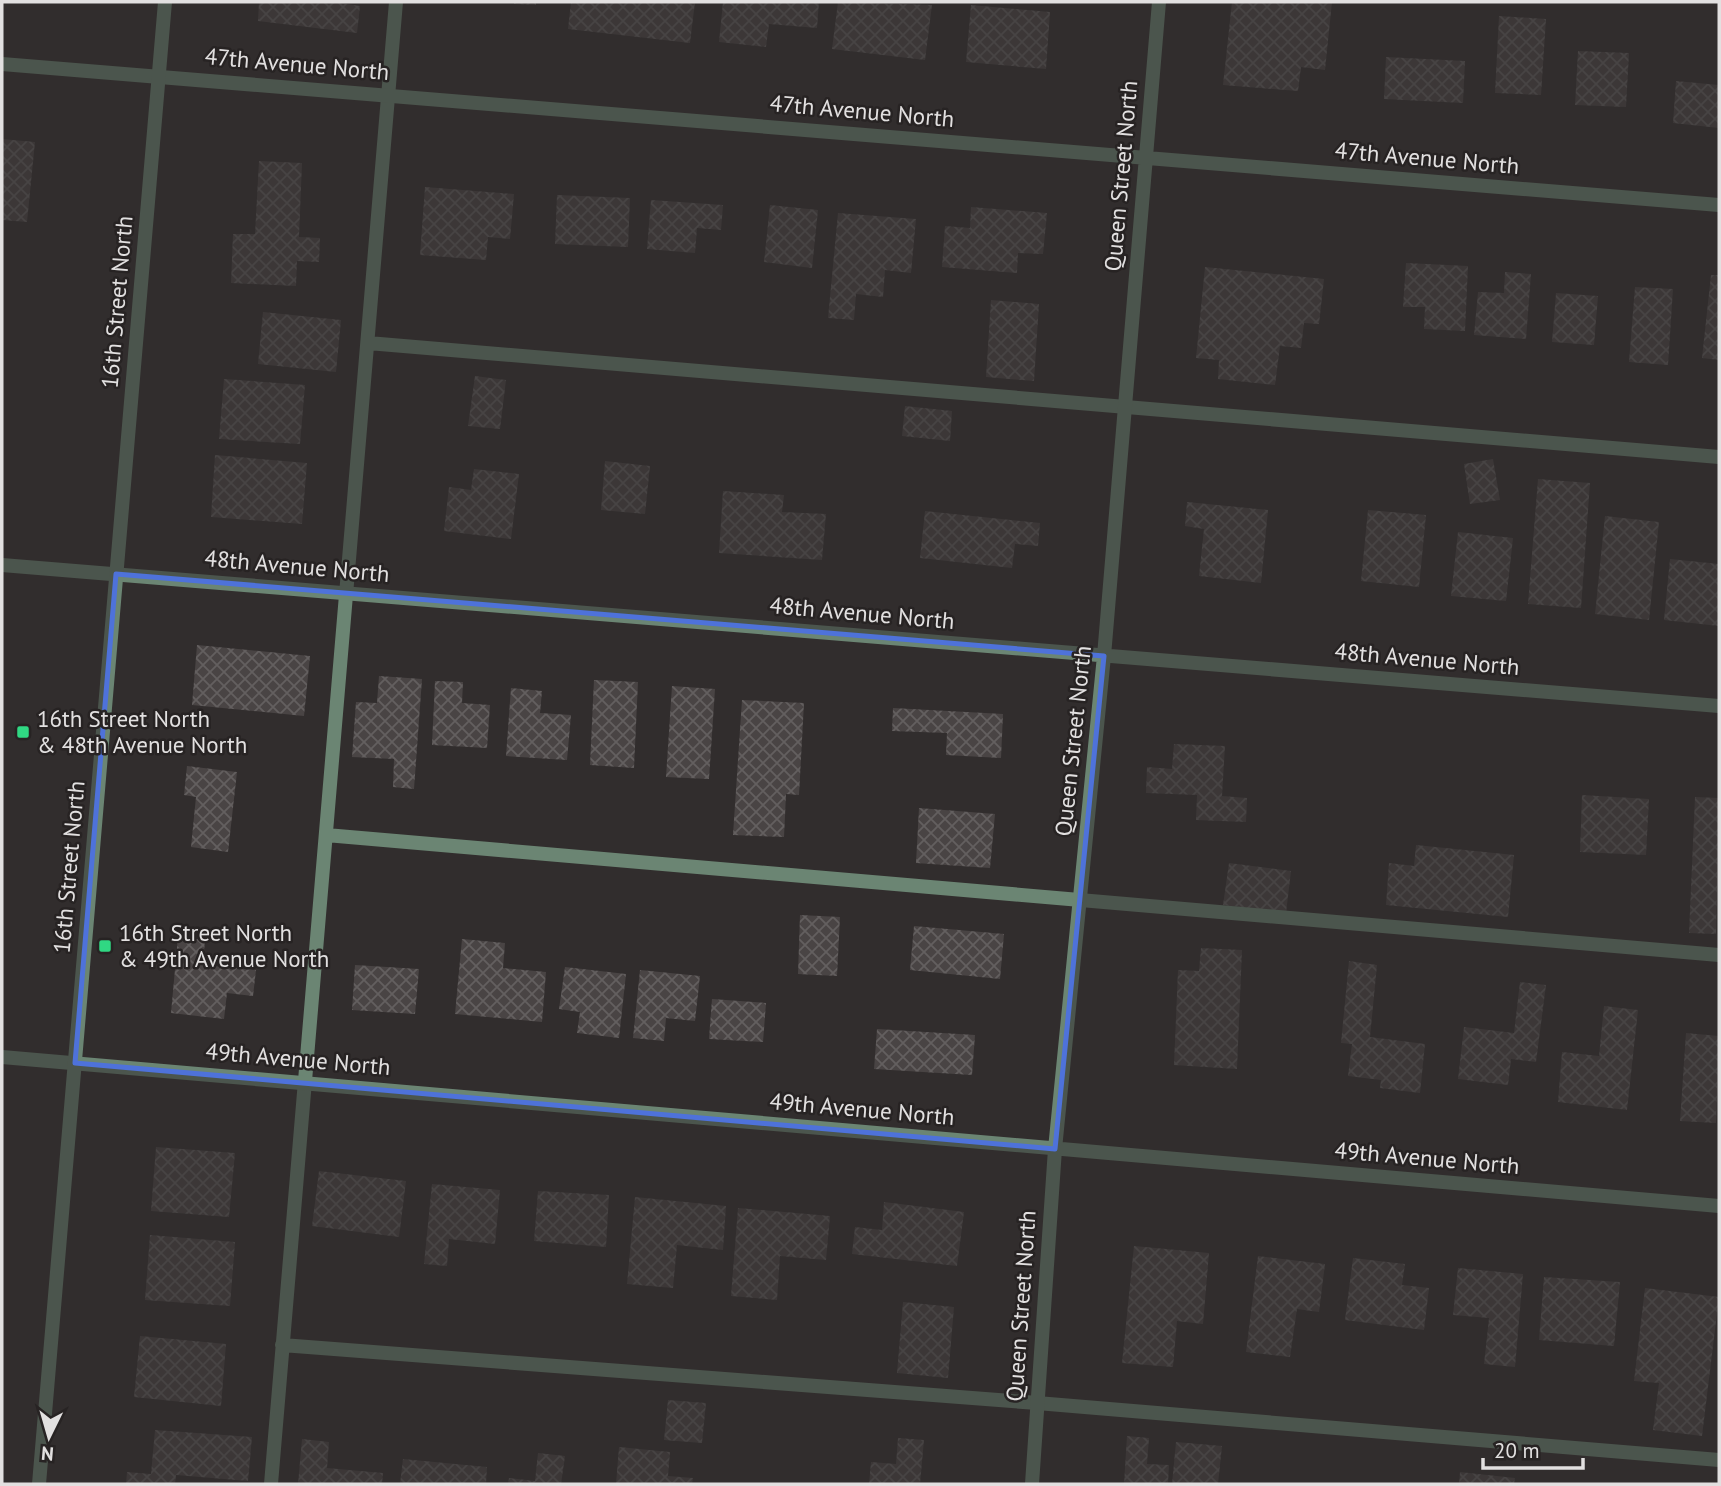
<svg xmlns="http://www.w3.org/2000/svg" width="1721" height="1486" viewBox="0 0 1721 1486" font-family="'PT Sans',sans-serif">
  <defs>
    <pattern id="building-cross-hatch" width="8" height="8" patternUnits="userSpaceOnUse" patternTransform="scale(1.75)"><rect width="8" height="8" fill="#494444"/><path d="M0 0l8 8M0 8l8-8" fill="none" stroke="#635f5f"/></pattern>
  </defs>
  <rect width="100%" height="100%" fill="#312d2d"/>
  <!-- building -->
  <path fill="url(#building-cross-hatch)" d="M259 2H335L360 6 357 33 258 21Z
    M514 2H536V5L514 4Z
    M571 2H695L690 43 568 29Z
    M723 2H819L817 28 769 24 766 47 719 42Z
    M838 2 932 5 925 60 832 49Z
    M1232 2H1332L1325 70 1301 67 1298 91 1223 85Z
    M971 5 1050 12 1046 69 966 62Z
    M1499 16 1546 19 1541 95 1495 93Z
    M1578 51 1629 53 1626 107 1575 105Z
    M1386 57 1465 61 1463 103 1384 99Z
    M1676 81 1719 85V128L1673 123Z
    M2 139 35 142 27 222 2 220Z
    M259 161 302 163 299 237 320 238 319 262 297 261 296 286 231 283 233 234H255Z
    M425 187 514 194 510 239 488 237 486 260 420 255Z
    M557 195 630 198 628 247 555 244Z
    M651 200 723 205 721 230 697 228 695 253 647 249Z
    M770 205 818 210 812 268 764 262Z
    M971 207 1047 213 1043 254 1018 253 1017 273 942 267 945 226 970 228Z
    M838 213 916 219 911 273 885 270 883 297 856 294 854 320 828 318Z
    M1406 263 1468 266 1465 331 1424 329 1425 307H1403Z
    M1205 267 1324 279 1319 324 1304 323 1301 348 1280 346 1275 385 1218 379 1219 360 1196 358Z
    M1505 272 1531 274 1526 339 1474 335 1478 292 1504 293Z
    M1711 275H1719V360L1702 358Z
    M1635 287 1673 289 1668 365 1629 362Z
    M1556 293 1598 296 1594 345 1552 342Z
    M991 300 1039 304 1034 381 986 377Z
    M263 312 341 320 336 372 258 364Z
    M475 376 506 380 500 429 468 426Z
    M224 379 305 385 300 444 219 439Z
    M905 406 952 411 950 441 902 436Z
    M215 455 307 463 302 524 211 517Z
    M1493 459 1500 500 1470 504 1464 464Z
    M605 461 650 466 645 514 601 510Z
    M474 469 519 474 511 539 444 531 449 487 471 490Z
    M1538 479 1590 483 1581 608 1528 604Z
    M723 491 784 495 782 512 826 514 822 560 719 553Z
    M1187 502 1268 510 1261 583 1199 576 1204 529 1185 526Z
    M1368 510 1426 515 1419 587 1361 581Z
    M925 511 1040 523 1038 546 1015 544 1012 568 920 558Z
    M1605 516 1659 522 1649 620 1595 614Z
    M1458 532 1513 538 1506 601 1451 596Z
    M1670 559 1719 564V626L1664 620Z
    M197 645 310 656 304 716 192 705Z
    M379 676 422 679 414 789 393 787 394 759 352 757 356 702 377 703Z
    M594 680 638 682 634 768 590 765Z
    M435 681 463 682 462 703 490 705 487 748 432 745Z
    M672 686 715 689 709 779 666 777Z
    M511 688 542 691 540 713 571 715 567 760 506 756Z
    M742 700 804 703 799 795 786 794 784 837 733 835Z
    M893 708 1003 714 1001 758 946 755 947 733 892 731Z
    M1174 744 1225 746 1222 796 1247 798 1246 822 1196 820 1197 795 1146 793 1147 767 1172 769Z
    M187 766 237 772 228 852 191 847 196 797 184 795Z
    M1582 795 1649 799 1646 855 1580 852Z
    M1695 797 1719 798 1716 934 1689 933Z
    M919 808 995 814 990 868 916 863Z
    M1416 845 1514 855 1508 917 1386 905 1389 863 1414 866Z
    M1229 863 1291 871 1286 913 1223 905Z
    M800 915 840 917 837 976 798 974Z
    M914 926 1004 934 1000 979 910 970Z
    M178 937 205 940 203 965 256 970 253 996 227 993 224 1019 171 1013Z
    M462 939 505 943 503 968 546 972 542 1022 455 1014Z
    M1201 948 1242 950 1237 1069 1174 1065 1178 970 1199 971Z
    M1349 961 1377 965 1370 1037 1425 1044 1420 1093 1380 1088 1381 1080 1348 1076 1352 1044 1341 1043Z
    M355 965 419 969 415 1014 352 1010Z
    M565 967 626 974 619 1038 577 1033 580 1012 559 1009Z
    M640 970 700 976 695 1021 666 1018 664 1041 633 1038Z
    M1520 982 1546 985 1536 1062 1511 1059 1508 1085 1458 1079 1464 1027 1514 1033Z
    M712 999 766 1003 763 1042 709 1039Z
    M1604 1006 1638 1010 1627 1110 1558 1102 1562 1052 1599 1056Z
    M877 1029 975 1035 972 1075 874 1069Z
    M1686 1033 1719 1036 1716 1123 1680 1121Z
    M156 1147 235 1153 229 1217 151 1211Z
    M319 1171 406 1181 399 1237 312 1226Z
    M432 1184 500 1190 495 1244 449 1239 447 1266 424 1264Z
    M538 1191 609 1195 606 1247 534 1241Z
    M635 1197 726 1206 723 1250 677 1245 673 1288 627 1284Z
    M884 1202 964 1212 957 1266 852 1254 855 1227 882 1230Z
    M738 1208 830 1216 826 1260 780 1256 777 1300 731 1296Z
    M150 1235 235 1242 230 1306 145 1300Z
    M1134 1246 1209 1253 1203 1324 1177 1321 1173 1367 1122 1363Z
    M1258 1256 1325 1264 1319 1312 1297 1309 1290 1357 1246 1352Z
    M1353 1258 1405 1264 1402 1285 1429 1288 1424 1330 1345 1320Z
    M1458 1268 1523 1274 1515 1367 1484 1364 1489 1318 1453 1315Z
    M1544 1277 1620 1282 1614 1346 1539 1340Z
    M1645 1288 1719 1297 1702 1436 1653 1430 1659 1383 1634 1381Z
    M903 1302 954 1307 948 1378 897 1373Z
    M140 1336 226 1344 221 1406 134 1397Z
    M668 1400 706 1403 702 1443 664 1440Z
    M155 1430 252 1437 248 1481 176 1475 175 1484H126L127 1472 151 1474Z
    M1127 1436 1149 1438 1147 1464 1169 1465 1168 1484H1124Z
    M898 1438 924 1440 920 1484H869L871 1462 896 1464Z
    M302 1439 329 1442 327 1468 383 1473 382 1484H298Z
    M1176 1442 1222 1446 1218 1484H1172Z
    M619 1447 670 1452 668 1476 693 1478 692 1484H616Z
    M538 1453 565 1456 561 1484H508L509 1478 535 1481Z
    M403 1459 487 1467 486 1484H400Z
    M1460 1472 1515 1478 1514 1484H1459Z"/>
  <g fill="none" stroke-linecap="round" stroke-linejoin="round">
    <!-- service -->
    <path stroke="#6b8573" stroke-width="14" d="M368 343 1719 457
      M326 835 1719 955
      M282 1345 1037 1403 1719 1460
      M271 1484 396 2"/>
    <!-- minor -->
    <path stroke="#6b8573" stroke-width="14" d="M2 64 1719 205
      M2 565 1719 706
      M2 1057 1719 1206
      M1032 1484 1055 1149 1104 656 1159 2"/>
    <!-- tertiary -->
    <path stroke="#6b8573" stroke-width="14" d="M39 1484 165 2"/>
  </g>
  <!-- marked area -->
  <path d="M0 0H1721V1486H0ZM116 574 1104 656 1055 1149 75 1063Z" fill="#312d2d" fill-opacity=".55" fill-rule="evenodd"/>
  <path fill="none" stroke="#4e72da" stroke-width="5" stroke-linejoin="round" d="M116 574 1104 656 1055 1149 75 1063Z"/>
  <!-- markers -->
  <g fill="#30d883" stroke="#272323" stroke-width="2.5">
    <rect x="16" y="725" width="14" height="14" rx="3.5"/>
    <rect x="98" y="939" width="14" height="14" rx="3.5"/>
  </g>
  <g text-anchor="middle" stroke-width="5" stroke-linejoin="round" paint-order="stroke">
    <!-- street labels -->
    <g font-size="23" fill="#e2e0e0" stroke="#272323">
      <text transform="translate(297 64) rotate(5)" y="8">47th Avenue North</text>
      <text transform="translate(862 111) rotate(5)" y="8">47th Avenue North</text>
      <text transform="translate(1427 158) rotate(5)" y="8">47th Avenue North</text>
      <text transform="translate(1121 176) rotate(-85)" y="8">Queen Street North</text>
      <text transform="translate(117 302) rotate(-85)" y="8">16th Street North</text>
      <text transform="translate(297 566) rotate(5)" y="8">48th Avenue North</text>
      <text transform="translate(862 613) rotate(5)" y="8">48th Avenue North</text>
      <text transform="translate(1427 659) rotate(5)" y="8">48th Avenue North</text>
      <text transform="translate(1073 741) rotate(-84)" y="8">Queen Street North</text>
      <text transform="translate(69 867) rotate(-85)" y="8">16th Street North</text>
      <text transform="translate(298 1059) rotate(5)" y="8">49th Avenue North</text>
      <text transform="translate(862 1109) rotate(5)" y="8">49th Avenue North</text>
      <text transform="translate(1427 1158) rotate(5)" y="8">49th Avenue North</text>
      <text transform="translate(1021 1306) rotate(-86)" y="8">Queen Street North</text>
    </g>
    <!-- poi labels -->
    <g font-size="23" fill="#e2e0e0" stroke="#272323" text-anchor="start">
      <text x="37" y="727">16th Street North<tspan x="37" dy="26">&amp; 48th Avenue North</tspan></text>
      <text x="119" y="941">16th Street North<tspan x="119" dy="26">&amp; 49th Avenue North</tspan></text>
    </g>
  </g>
  <!-- border -->
  <rect width="1721" height="1486" fill="none" stroke="#e2e0e0" stroke-width="7"/>
  <!-- north arrow -->
  <g transform="translate(49 1437) rotate(185)" stroke="#272323" stroke-width="5" paint-order="stroke">
  <path d="M0-5L12 26L0 18L-12 26Z" fill="#e2e0e0"/>
  <text y="-10" font-size="19" font-weight="bold" text-anchor="middle" fill="#e2e0e0">N</text>
  </g>
  <!-- scale -->
  <path d="M1483 1458v10h100v-10" fill="none" stroke="#e2e0e0" stroke-width="3.5"/>
  <text x="1494" y="1458" font-size="21" fill="#e2e0e0" stroke="#272323" stroke-width="5" paint-order="stroke">20 m</text>
</svg>
